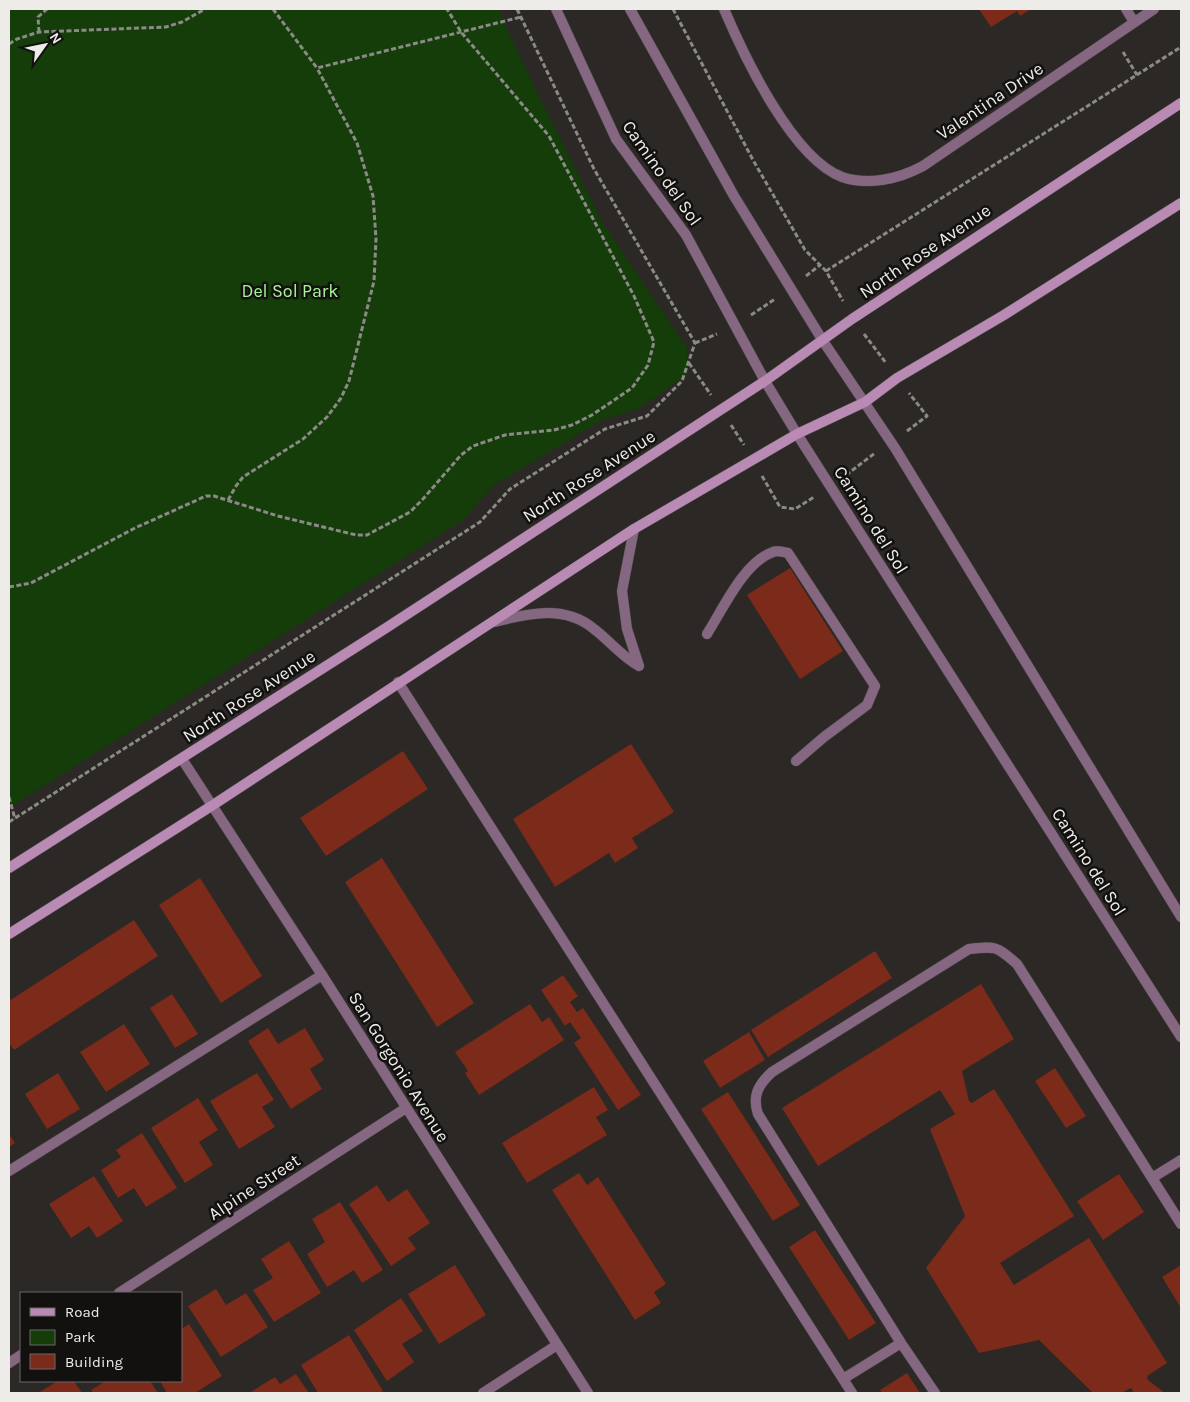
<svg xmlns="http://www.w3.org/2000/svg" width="1190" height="1402" viewBox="0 0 1190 1402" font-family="Karla,sans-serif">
  <rect width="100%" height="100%" fill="#2b2825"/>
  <!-- green -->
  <path fill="#143d0a" d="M9 9H498L537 93 603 223 687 348 688 374 638 409 602 420 493 486 462 521 9 808Z"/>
  <!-- building -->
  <path fill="#7c2a19" d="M979 9H1031L1020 16 1017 11 991 27Z
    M790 568 843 651 800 679 747 595Z
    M631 744 674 812 632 838 638 848 615 863 609 853 555 887 513 819Z
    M403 751 428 789 326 856 300 818Z
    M382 858 474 1003 437 1027 345 882Z
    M200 878 262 976 221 1003 159 905Z
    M134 920 158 956 14 1050 9 1043V1001Z
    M875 951 892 978 768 1057 751 1030Z
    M563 975 578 996 570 1002 577 1012 583 1008 641 1095 618 1110 574 1043 581 1038 570 1022 565 1026 541 990Z
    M981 984 1014 1039 962 1071 969 1101 972 1103 994 1089 1074 1216 1000 1263 1014 1285 1089 1238 1167 1363 1147 1376 1148 1380 1165 1393H1134L1131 1388 1121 1393H1093L1039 1340 979 1353 926 1268 965 1216 930 1129 955 1114 940 1090 818 1166 782 1108Z
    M172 994 198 1034 175 1048 150 1008Z
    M530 1004 542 1022 549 1017 564 1040 479 1095 465 1073 468 1071 455 1052Z
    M124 1024 150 1064 106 1092 80 1052Z
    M268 1028 278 1044 305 1028 324 1060 310 1069 322 1089 291 1109 248 1041Z
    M749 1032 765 1060 720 1088 703 1061Z
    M1055 1068 1086 1116 1066 1128 1035 1081Z
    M58 1073 80 1109 47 1129 25 1094Z
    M257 1073 274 1100 262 1107 275 1127 239 1149 210 1101Z
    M594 1087 608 1110 596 1117 607 1135 527 1183 502 1143Z
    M728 1092 800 1205 773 1221 701 1109Z
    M198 1098 218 1130 199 1142 213 1165 185 1183 151 1128Z
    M142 1133 177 1188 146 1207 134 1188 118 1198 101 1170 121 1157 116 1150Z
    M9 1134 15 1143 9 1147Z
    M579 1173 587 1185 598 1177 666 1284 654 1292 661 1303 635 1320 552 1190Z
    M1119 1174 1144 1212 1103 1240 1077 1201Z
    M94 1176 123 1221 97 1238 89 1226 71 1238 49 1204Z
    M377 1185 388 1202 407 1189 430 1223 408 1238 416 1249 391 1266 349 1204Z
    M340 1202 383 1270 362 1283 354 1270 327 1287 307 1254 325 1242 312 1219Z
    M815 1230 876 1323 849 1340 789 1247Z
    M289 1241 321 1293 274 1322 253 1290 273 1278 261 1259Z
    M455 1265 486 1315 439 1344 408 1294Z
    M1181 1265V1308L1162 1277Z
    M216 1289 226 1305 246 1293 268 1327 221 1357 188 1306Z
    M401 1298 423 1331 402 1344 414 1362 387 1381 354 1330Z
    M189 1324 222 1376 195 1393H167L160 1381H181V1329Z
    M349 1335 383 1391 379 1393H318L301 1365Z
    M907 1373 920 1393H882L880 1390Z
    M296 1374 309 1393H249L275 1377 280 1384Z
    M58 1381H74L82 1393H38Z
    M106 1381H150L158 1393H93L91 1390Z"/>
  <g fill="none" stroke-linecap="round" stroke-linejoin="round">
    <!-- service casing -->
    <g stroke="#464340" stroke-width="11">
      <path id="service" d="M634 529 622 591 627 629 639 666
        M494 622C527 614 564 604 594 629 610 641 621 656 639 666
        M707 634C723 609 744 562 773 552 777 550 783 552 788 553L875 686 867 705 824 737 796 761
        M398 682 852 1393
        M9 1171 322 975
        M1152 1178 1181 1160
        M843 1379 901 1343
        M935 1393 901 1343 758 1114C752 1096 758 1085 772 1072L969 949C997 946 996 946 1017 964L1181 1224"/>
    </g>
    <!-- minor casing -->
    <g stroke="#464340" stroke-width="11">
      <path id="minor" d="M724 9C744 56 792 158 842 177 868 186 899 179 923 166L1154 9
        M1126 9 1134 22
        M182 759 322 975 588 1393
        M119 1293 406 1108
        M9 1363 21 1355
        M483 1393 557 1345"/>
    </g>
    <!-- tertiary casing -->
    <g stroke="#464340" stroke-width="11">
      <path id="tertiary" d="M556 9 616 139 686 235 765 381 797 434 1181 1037
        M630 9 734 196 823 341 895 448 1181 917"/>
    </g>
    <!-- secondary casing -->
    <g stroke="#464340" stroke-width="11">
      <path id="secondary" d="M9 868 386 628 765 381 852 319 1181 103
        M9 934 213 805 634 529 797 434 865 402 897 378 1004 315 1181 203"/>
    </g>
    <!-- path -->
    <path stroke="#8c8a87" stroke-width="3" stroke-dasharray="5 2.5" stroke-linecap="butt" d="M273 9 317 68 521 17
      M673 9 753 160 805 250 826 271 843 301
      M39 32 38 17 47 9
      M9 44 17 39 39 32 166 27 182 22 205 9
      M1123 52 1137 75
      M826 271 1181 47
      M806 276 820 265
      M751 315 775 299
      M864 334 886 363
      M695 343 717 334
      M689 363 711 395
      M731 425 744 445
      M907 431 927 416 909 393
      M846 475 875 453
      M762 476 780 507 795 509 814 497
      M228 500 236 486 243 477 303 439 327 417 341 398 349 381 374 281 376 239 373 196 357 143 317 68
      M9 587 31 583 135 528 206 496H214L278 516 356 535H367L410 512 423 499 461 455 473 446 505 435 554 430 572 425 592 415 632 388 648 365 654 342 634 296 549 136 461 32 447 9
      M9 797 15 819
      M9 822 480 522 510 489 605 429 647 416 682 381 695 343 594 169 517 9"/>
    <!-- service -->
    <use href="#service" stroke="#856781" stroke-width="10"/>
    <!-- minor -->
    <use href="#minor" stroke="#856781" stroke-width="10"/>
    <!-- tertiary -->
    <use href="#tertiary" stroke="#856781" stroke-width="10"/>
    <!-- secondary -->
    <use href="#secondary" stroke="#b98ab3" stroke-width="10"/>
  </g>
  <g text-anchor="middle" stroke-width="5" stroke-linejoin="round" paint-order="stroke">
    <!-- street labels -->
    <g font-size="18" fill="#edece9" stroke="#121110">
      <text transform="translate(990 101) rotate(-34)" y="6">Valentina Drive</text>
      <text transform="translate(662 173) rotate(55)" y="6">Camino del Sol</text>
      <text transform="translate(925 251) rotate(-34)" y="6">North Rose Avenue</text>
      <text transform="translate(589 476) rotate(-33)" y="6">North Rose Avenue</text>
      <text transform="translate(871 520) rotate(58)" y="6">Camino del Sol</text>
      <text transform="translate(249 696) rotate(-33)" y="6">North Rose Avenue</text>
      <text transform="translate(1089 862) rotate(58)" y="6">Camino del Sol</text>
      <text transform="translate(399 1067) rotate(58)" y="6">San Gorgonio Avenue</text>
      <text transform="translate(254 1187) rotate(-33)" y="6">Alpine Street</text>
    </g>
    <!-- park labels -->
    <g font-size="18" fill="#a6f596" stroke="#121110">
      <text x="290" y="297">Del Sol Park</text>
    </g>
  </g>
  <!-- border -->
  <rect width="1190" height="1402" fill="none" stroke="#edece9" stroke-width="20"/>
  <!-- legend -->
  <rect x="20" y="1292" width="162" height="90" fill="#121110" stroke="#6a6967"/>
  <rect x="30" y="1308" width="25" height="8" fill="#b98ab3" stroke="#6a6967"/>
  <text x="65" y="1317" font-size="15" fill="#edece9">Road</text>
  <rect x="30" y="1330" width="25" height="15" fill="#143d0a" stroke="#6a6967"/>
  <text x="65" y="1342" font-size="15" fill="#edece9">Park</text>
  <rect x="30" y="1354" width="25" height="15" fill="#7c2a19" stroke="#6a6967"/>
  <text x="65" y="1367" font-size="15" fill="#edece9">Building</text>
  <!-- north arrow -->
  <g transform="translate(45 45) rotate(57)" stroke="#121110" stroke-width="4" paint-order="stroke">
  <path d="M0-4L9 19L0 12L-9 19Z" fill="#edece9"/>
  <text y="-8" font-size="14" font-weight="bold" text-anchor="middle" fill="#edece9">N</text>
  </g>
</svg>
